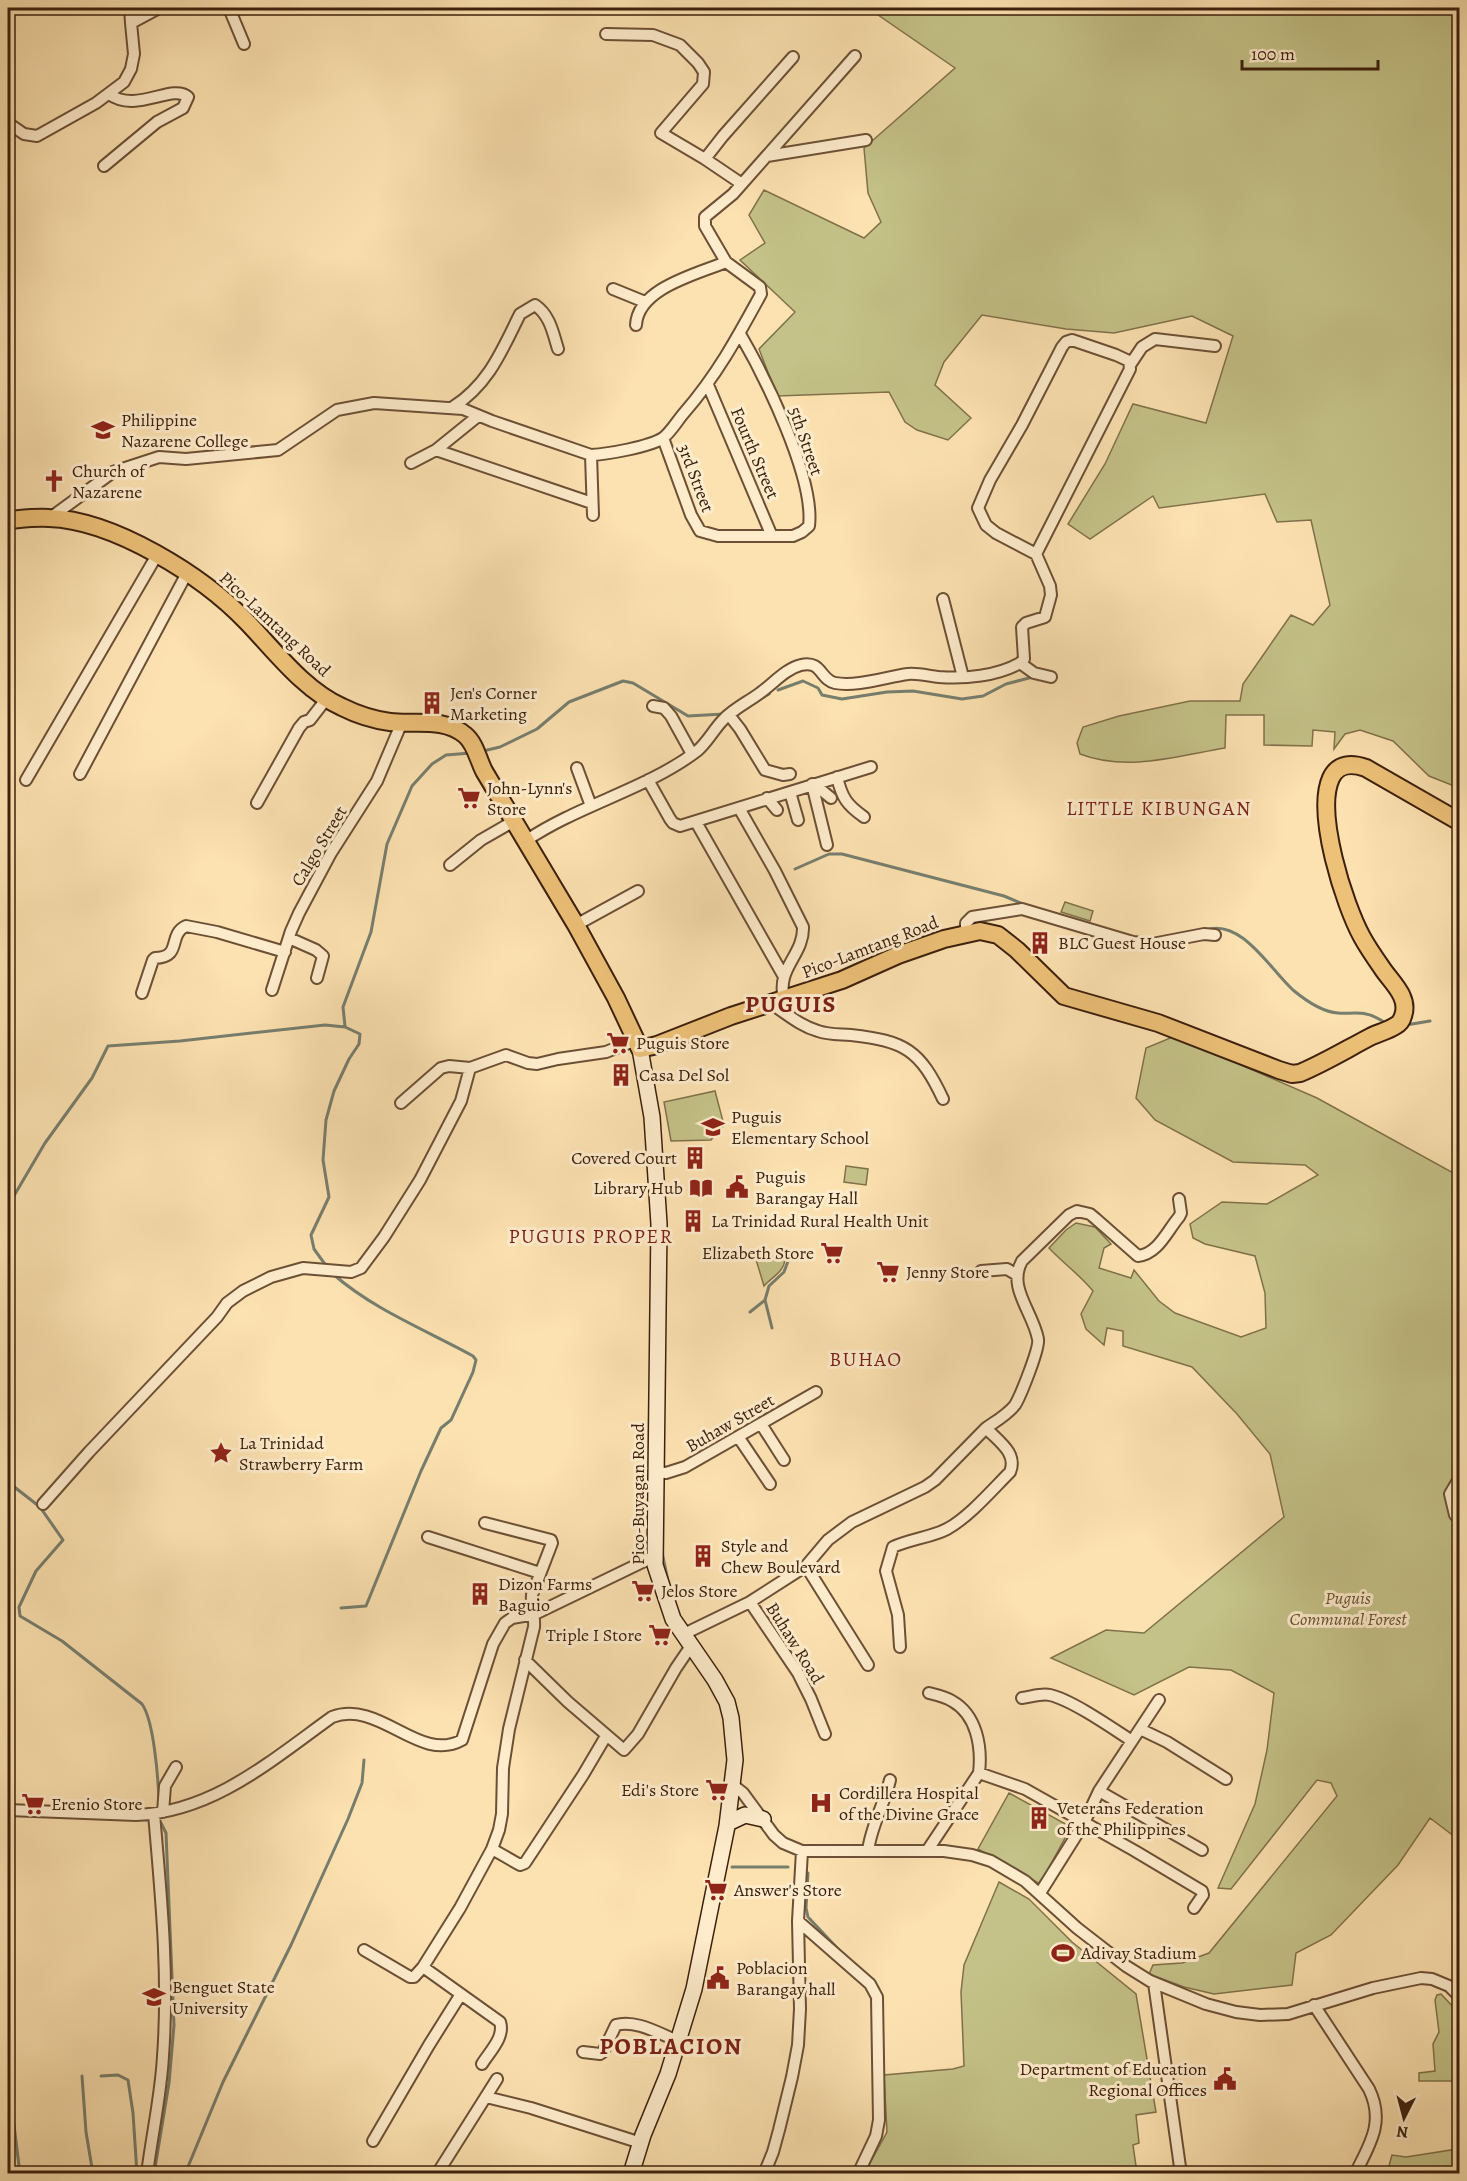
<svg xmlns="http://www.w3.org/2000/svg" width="1467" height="2181" viewBox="0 0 1467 2181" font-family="Alegreya,serif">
  <rect width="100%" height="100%" fill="#fde2b1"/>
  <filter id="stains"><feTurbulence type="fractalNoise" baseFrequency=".00333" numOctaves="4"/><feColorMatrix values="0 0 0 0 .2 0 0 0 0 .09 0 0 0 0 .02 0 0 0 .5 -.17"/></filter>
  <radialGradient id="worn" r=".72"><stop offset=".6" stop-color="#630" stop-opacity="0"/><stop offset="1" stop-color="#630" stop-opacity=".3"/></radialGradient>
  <!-- green -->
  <path fill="#c4c288" stroke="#80714a" stroke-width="1.5" d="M868 8H1459V788L1429 776 1393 741 1360 730 1345 734 1334 749 1335 732 1313 730 1312 746 1264 745V715H1226L1225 748C1177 756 1127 772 1080 754L1077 743 1083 727 1119 716 1190 701H1240L1243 684 1291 615 1313 625 1330 605 1311 520 1277 522 1265 494 1159 508 1153 496 1090 539 1068 524 1105 464 1133 404 1206 423 1233 336 1192 316 1114 333 1066 329 982 315 944 362 935 385 971 418 948 440 917 430 905 422 889 392 777 396 759 349 795 312 740 260 765 243 749 215 764 190 864 238 881 222 868 193 864 148 955 68Z
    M1065 902 1093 911 1090 921 1061 912Z
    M1175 1036 1317 1098 1455 1174 1459 1173V1840L1430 1818 1398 1865 1331 1935 1296 1953 1292 1985 1214 1994 1184 1987 1149 1974 1153 1965 1182 1963 1209 1953 1337 1796 1331 1783 1317 1780 1231 1889 1218 1888 1255 1804 1267 1750 1274 1693 1231 1670 1189 1667 1134 1695 1051 1658 1106 1630 1144 1633 1284 1517 1270 1454 1237 1414 1192 1367 1123 1346V1331L1107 1328 1104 1345 1086 1329 1081 1314 1093 1291C1080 1275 1063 1263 1049 1248L1066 1230 1076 1223 1095 1227 1111 1244 1104 1248 1099 1268 1131 1278 1134 1270 1159 1301 1175 1313 1241 1337 1266 1328 1265 1293 1255 1256 1205 1244 1193 1238 1190 1224 1222 1202 1267 1204 1318 1175 1305 1165 1233 1162 1155 1120 1136 1098 1146 1048Z
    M715 1091 724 1125 711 1140 671 1141 664 1102Z
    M846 1166 868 1169 866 1185 844 1182Z
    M754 1253 785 1259C784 1272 772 1277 764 1286Z
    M1009 1793 1071 1827 1040 1884 978 1849Z
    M999 1882 1029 1899 1072 1942 1136 1994 1156 2112 1136 2115 1139 2143 1133 2145 1137 2173 864 2174 887 2132 884 2075 953 2069 964 2066 961 1992 964 1965Z
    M1441 1994 1459 2013V2173H1387L1392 2155 1406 2157 1457 2149 1453 2081H1419V2073L1435 2071 1433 2044 1439 2032 1435 2000 1437 1995Z"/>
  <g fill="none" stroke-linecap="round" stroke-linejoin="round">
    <!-- stream -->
    <path stroke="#777e6e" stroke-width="3" d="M778 690 803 681 818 688 822 695 842 699 887 692 913 691 962 699 983 696 1006 684 1029 678
      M750 705 769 694
      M483 751 500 747 537 729 569 702 623 681 633 683 688 716 724 714
      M795 869 829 854H842L1004 896 1023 904
      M1206 930C1241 918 1270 969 1293 990 1305 1000 1322 1012 1338 1013 1347 1014 1357 1012 1366 1014 1373 1015 1381 1020 1387 1024
      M1406 1025 1430 1021
      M345 1026 343 1007 371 932 387 844 412 786 432 764 446 755 471 753
      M8 1206 45 1143 92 1078 108 1046 180 1041 325 1025 345 1027 360 1034 359 1044 349 1059 334 1091 326 1120 323 1160 329 1197 311 1235 314 1249 327 1267
      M333 1274C374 1310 426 1330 473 1356L476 1360 473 1372 451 1420 441 1428 421 1471 366 1606 341 1608
      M765 1300 772 1328
      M750 1312 765 1300 769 1286 784 1272 788 1261
      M8 1482 40 1507 63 1540 36 1571 19 1607 20 1616 62 1641 142 1704C154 1721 158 1778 159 1800
      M662 1552 668 1581
      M732 1867H788
      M808 1873 806 1908 808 1917 839 1950
      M8 2076 20 2174
      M82 2076 86 2132 93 2174
      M101 2076 118 2075 128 2080 133 2113 137 2174
      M154 2174 169 2083 174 2025 166 1833 161 1823
      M185 2174 223 2082 291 1945 348 1819 362 1783 364 1760"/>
    <!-- street casing -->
    <g stroke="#6c5036" stroke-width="14">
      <path id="street" d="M130 8 131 23
        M229 8 244 44
        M606 34 653 35 680 45 698 63 704 72 703 84 661 133 705 159 742 184
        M8 123 24 134 37 136 96 103 124 82 131 69 134 54 131 23 159 8
        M767 156 866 140
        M705 159 723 136 793 57
        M104 166 157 122 183 108 188 97C172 83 136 114 109 94
        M613 289 645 302
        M636 325C638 288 697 274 726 262
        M1130 365 1142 347 1155 339 1215 346
        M708 385 771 534
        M453 407C489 384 502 350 520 314L535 305C550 315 553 333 558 349
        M663 438 691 515 700 531 718 536H793L802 532 809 526C815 478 765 377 740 334
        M436 450 592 503
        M591 455 593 515
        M411 463 436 450 478 416
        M50 518 113 472 159 457 186 459 278 450 337 410 374 403 463 409 492 421 591 455C608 454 649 447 663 438 671 432 677 421 684 413 717 375 737 338 761 294L760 287 726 262 705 226V217L733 194 855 56
        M943 599 963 677
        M1020 663 1034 673 1051 677
        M653 706 664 708 671 716 692 754
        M729 715 740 729 765 770 783 775 790 774
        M577 768 591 806
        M80 774 187 573
        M837 777C842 798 847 805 864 817
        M26 780 157 555
        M648 780 670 819 673 823 680 826 871 767
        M812 784 827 845
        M814 784 831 798
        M790 792 798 820
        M767 798 777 810
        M257 803 299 728 304 722 310 720 327 698
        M739 808 775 871 803 927C804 955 776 968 784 999
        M696 822 783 975
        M527 840C579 805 647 789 697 751 707 743 714 729 723 720 733 709 748 702 760 693 773 684 785 669 801 665 822 660 820 680 835 683 857 687 886 677 908 674 918 673 929 676 939 677 965 679 997 676 1020 663L1024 659 1022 627 1026 623 1045 617 1051 595 1050 586 1036 554 996 533 986 525 978 508 990 480 1022 425 1062 347 1066 342 1072 340 1116 355 1129 361 1130 369 1036 554
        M450 865 481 840 514 821
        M576 925 638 891
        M966 934V923L972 917 1022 909 1133 942 1152 944 1204 934 1215 935
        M289 938 316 950 323 956 317 978
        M272 990 291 931 299 913 331 853 377 781 402 722
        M142 993 153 960 155 958C183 957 167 935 186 926L217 932 285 952
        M770 1003C786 1013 800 1026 818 1031 829 1035 840 1034 851 1035 905 1041 920 1050 943 1099
        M401 1103 441 1068 449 1066 470 1068 506 1055 528 1063 537 1064 558 1059 606 1052 636 1040
        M981 1271 1007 1269 1017 1275
        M761 1424 784 1460
        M739 1438 770 1484
        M656 1472 666 1473 685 1467 816 1392
        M1460 1477 1450 1494 1455 1515 1460 1518
        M43 1504 89 1452 217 1317 227 1303 243 1291 271 1277 303 1268 351 1272 361 1268 384 1237 420 1180 461 1101 470 1068
        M428 1537 540 1573
        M806 1566 868 1665
        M750 1602 798 1673 811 1699 825 1734
        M684 1634 750 1602 806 1566 828 1540 852 1522 925 1487 935 1480 986 1428
        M900 1647 898 1615 886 1571 893 1547C910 1539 932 1537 947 1529 969 1517 992 1490 1010 1472 1018 1453 998 1441 986 1428 996 1421 1007 1415 1015 1405 1020 1397 1040 1348 1038 1339 1033 1312 1007 1287 1022 1261L1069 1215 1077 1211 1090 1214 1096 1219 1138 1256C1158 1254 1167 1231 1179 1217L1181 1213 1179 1199
        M525 1660 568 1702 624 1750 638 1734 676 1668 691 1646
        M929 1693C937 1695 946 1697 952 1701 977 1715 982 1747 979 1773L1025 1789 1135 1851 1202 1891 1203 1895 1194 1908
        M1022 1698C1031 1697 1041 1693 1050 1695 1072 1700 1112 1728 1132 1741
        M1140 1729 1167 1742 1226 1779
        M734 1786 743 1793 774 1835 783 1843 802 1851H944L972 1855 991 1861 1025 1881 1077 1928 1126 1966 1150 1981 1206 2004 1236 2012 1260 2015 1288 2014 1373 1988 1421 1978 1432 1979 1449 1986 1460 1997
        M1099 1791 1202 1850
        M8 1810 136 1815C213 1812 272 1760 332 1717 380 1699 419 1764 462 1740L493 1644 505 1623 512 1618 535 1614 655 1556
        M163 1812 165 1786 176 1767
        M492 1849 520 1865 525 1863 583 1775 606 1736
        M868 1851C871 1826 884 1805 890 1780
        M927 1851 979 1773
        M1040 1893 1084 1823 1099 1791 1159 1700
        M798 1921 870 1984 877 1997 879 2120 876 2136 858 2174
        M364 1950 410 1977H414L423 1967
        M1154 1983 1181 2174
        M1314 2005 1369 2089C1385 2122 1370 2144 1355 2174
        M583 2052 600 2054 603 2052 616 2025C635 2019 660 2034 678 2041
        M482 2064C490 2051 505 2037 500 2022L423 1967 460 1908 492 1849 499 1830 502 1814 503 1768 509 1729 534 1627C535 1615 531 1606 532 1595L552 1543 551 1540 485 1523
        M486 2097 531 2108 641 2143
        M373 2141 429 2045 461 1994
        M147 2174C152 2134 161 2095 163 2056 169 1975 161 1895 154 1814
        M437 2174 497 2079
        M764 2174 773 2152 779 2130 792 2077 798 2045 800 2009 798 1921 802 1851"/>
    </g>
    <!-- secondary casing -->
    <g stroke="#3c200d" stroke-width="18">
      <path id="secondary" d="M728 1823 745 1815 763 1819
        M631 2174 643 2135 668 2074 694 1989 727 1826 735 1760 731 1718 727 1702 715 1680 673 1619 655 1565 659 1224 652 1117 640 1049"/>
    </g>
    <!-- primary casing -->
    <g stroke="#3c200d" stroke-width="20">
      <path id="primary" d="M8 520C21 519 35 517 49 518 114 520 203 576 247 622 275 651 304 690 342 707 356 714 375 720 390 722 415 725 444 717 465 735 475 743 478 759 484 771L576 925 616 998 640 1049 657 1045 731 1016 842 980 898 955 944 939 980 931 998 935 1017 950 1064 996 1158 1023 1279 1070 1292 1074 1300 1073C1324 1063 1347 1049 1370 1037 1378 1033 1387 1031 1395 1026 1399 1024 1402 1020 1403 1016 1410 997 1391 982 1382 968 1375 958 1368 948 1362 937 1344 904 1315 813 1331 778 1338 763 1352 763 1366 768L1460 822"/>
    </g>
    <!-- street -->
    <use href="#street" stroke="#feeccc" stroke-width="10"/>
    <!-- secondary -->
    <use href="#secondary" stroke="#feeccc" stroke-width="15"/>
    <!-- primary -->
    <use href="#primary" stroke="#eec178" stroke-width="16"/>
  </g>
  <!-- icons -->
  <defs>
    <g id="university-bare" transform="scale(1.8)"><path d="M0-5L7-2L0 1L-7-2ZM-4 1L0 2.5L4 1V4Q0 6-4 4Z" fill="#8f2418" stroke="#feeccc" stroke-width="2.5" paint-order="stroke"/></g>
    <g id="church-bare" transform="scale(1.8)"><path d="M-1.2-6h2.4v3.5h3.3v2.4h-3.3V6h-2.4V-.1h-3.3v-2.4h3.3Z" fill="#8f2418" stroke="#feeccc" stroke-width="2.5" paint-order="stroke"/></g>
    <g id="building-bare" transform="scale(1.8)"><path d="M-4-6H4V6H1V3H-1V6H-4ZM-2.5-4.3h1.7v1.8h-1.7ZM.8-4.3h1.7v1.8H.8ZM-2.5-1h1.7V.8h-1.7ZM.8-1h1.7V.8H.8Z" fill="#8f2418" stroke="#feeccc" stroke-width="2.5" paint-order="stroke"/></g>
    <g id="supermarket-bare" transform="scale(1.8)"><path d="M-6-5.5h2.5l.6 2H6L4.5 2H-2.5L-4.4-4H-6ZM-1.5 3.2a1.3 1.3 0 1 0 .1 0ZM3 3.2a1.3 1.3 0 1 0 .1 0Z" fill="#8f2418" stroke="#feeccc" stroke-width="2.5" paint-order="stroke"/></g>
    <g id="school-bare" transform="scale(1.8)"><path d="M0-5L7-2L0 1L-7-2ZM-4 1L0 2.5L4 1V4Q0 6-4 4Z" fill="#8f2418" stroke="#feeccc" stroke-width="2.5" paint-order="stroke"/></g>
    <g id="civic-bare" transform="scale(1.8)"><path d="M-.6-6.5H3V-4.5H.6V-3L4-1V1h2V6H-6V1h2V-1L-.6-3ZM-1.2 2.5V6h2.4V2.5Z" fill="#8f2418" stroke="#feeccc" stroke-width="2.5" paint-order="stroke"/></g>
    <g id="library-bare" transform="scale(1.8)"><path d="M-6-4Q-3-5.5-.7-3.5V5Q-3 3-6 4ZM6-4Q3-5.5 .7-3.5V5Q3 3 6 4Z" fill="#8f2418" stroke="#feeccc" stroke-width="2.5" paint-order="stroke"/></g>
    <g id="sight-bare" transform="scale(1.8)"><path d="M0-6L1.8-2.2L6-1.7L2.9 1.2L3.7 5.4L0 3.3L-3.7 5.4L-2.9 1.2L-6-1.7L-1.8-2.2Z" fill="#8f2418" stroke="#feeccc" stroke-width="2.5" paint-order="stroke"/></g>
    <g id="hospital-bare" transform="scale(1.8)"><path d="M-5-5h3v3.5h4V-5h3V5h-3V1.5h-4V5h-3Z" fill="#8f2418" stroke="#feeccc" stroke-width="2.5" paint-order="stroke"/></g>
    <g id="stadium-bare" transform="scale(1.8)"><path d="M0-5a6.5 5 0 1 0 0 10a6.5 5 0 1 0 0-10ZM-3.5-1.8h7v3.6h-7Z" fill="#8f2418" stroke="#feeccc" stroke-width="2.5" paint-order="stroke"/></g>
  </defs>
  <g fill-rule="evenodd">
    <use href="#university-bare" x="103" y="430"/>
    <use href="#church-bare" x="54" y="481"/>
    <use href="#building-bare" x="432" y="703"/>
    <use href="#supermarket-bare" x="469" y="798"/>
    <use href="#building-bare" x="1040" y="943"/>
    <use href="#supermarket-bare" x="618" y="1043"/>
    <use href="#building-bare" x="621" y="1075"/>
    <use href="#school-bare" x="713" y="1127"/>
    <use href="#building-bare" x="695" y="1158"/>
    <use href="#civic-bare" x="737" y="1187"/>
    <use href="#library-bare" x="701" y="1188"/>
    <use href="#building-bare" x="693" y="1221"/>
    <use href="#supermarket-bare" x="832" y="1253"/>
    <use href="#supermarket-bare" x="888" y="1272"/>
    <use href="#sight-bare" x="221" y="1453"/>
    <use href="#building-bare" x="703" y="1556"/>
    <use href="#supermarket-bare" x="643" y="1591"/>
    <use href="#building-bare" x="480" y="1594"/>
    <use href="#supermarket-bare" x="660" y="1635"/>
    <use href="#supermarket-bare" x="717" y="1790"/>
    <use href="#hospital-bare" x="821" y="1803"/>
    <use href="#supermarket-bare" x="33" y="1804"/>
    <use href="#building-bare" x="1039" y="1818"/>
    <use href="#supermarket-bare" x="716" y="1890"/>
    <use href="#stadium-bare" x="1063" y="1953"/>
    <use href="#civic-bare" x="718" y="1978"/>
    <use href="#university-bare" x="154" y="1997"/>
    <use href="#civic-bare" x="1225" y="2079"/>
  </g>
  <g text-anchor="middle" stroke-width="6" stroke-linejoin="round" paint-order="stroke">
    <!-- poi labels -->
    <g font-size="18" fill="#3c200d" stroke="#feeccc" text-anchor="start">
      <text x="121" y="426">Philippine<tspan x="121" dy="21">Nazarene College</tspan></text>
      <text x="72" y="477">Church of<tspan x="72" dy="21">Nazarene</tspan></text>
      <text x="450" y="699">Jen's Corner<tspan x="450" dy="21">Marketing</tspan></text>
      <text x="487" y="794">John-Lynn's<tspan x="487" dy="21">Store</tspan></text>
      <text x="1058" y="949">BLC Guest House</text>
      <text x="636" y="1049">Puguis Store</text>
      <text x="639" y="1081">Casa Del Sol</text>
      <text x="731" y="1123">Puguis<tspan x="731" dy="21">Elementary School</tspan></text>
      <text x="677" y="1164" text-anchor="end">Covered Court</text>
      <text x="755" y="1183">Puguis<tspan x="755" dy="21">Barangay Hall</tspan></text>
      <text x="683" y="1194" text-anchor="end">Library Hub</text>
      <text x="711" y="1227">La Trinidad Rural Health Unit</text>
      <text x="814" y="1259" text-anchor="end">Elizabeth Store</text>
      <text x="906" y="1278">Jenny Store</text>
      <text x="239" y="1449">La Trinidad<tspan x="239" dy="21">Strawberry Farm</tspan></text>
      <text x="721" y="1552">Style and<tspan x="721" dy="21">Chew Boulevard</tspan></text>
      <text x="498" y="1590">Dizon Farms<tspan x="498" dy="21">Baguio</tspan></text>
      <text x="661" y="1597">Jelos Store</text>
      <text x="642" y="1641" text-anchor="end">Triple I Store</text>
      <text x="699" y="1796" text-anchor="end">Edi's Store</text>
      <text x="839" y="1799">Cordillera Hospital<tspan x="839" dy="21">of the Divine Grace</tspan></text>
      <text x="51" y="1810">Erenio Store</text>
      <text x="1057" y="1814">Veterans Federation<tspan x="1057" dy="21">of the Philippines</tspan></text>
      <text x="734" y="1896">Answer's Store</text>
      <text x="1081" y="1959">Adivay Stadium</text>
      <text x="736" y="1974">Poblacion<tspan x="736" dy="21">Barangay hall</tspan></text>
      <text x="172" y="1993">Benguet State<tspan x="172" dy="21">University</tspan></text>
      <text x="1207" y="2075" text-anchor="end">Department of Education<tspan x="1207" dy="21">Regional Offices</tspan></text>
    </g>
    <!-- street labels -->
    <g font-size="18" fill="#3c200d" stroke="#feeccc">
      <text transform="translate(806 441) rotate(71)" y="6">5th Street</text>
      <text transform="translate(755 453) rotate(67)" y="6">Fourth Street</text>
      <text transform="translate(696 478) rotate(69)" y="6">3rd Street</text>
      <text transform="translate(275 624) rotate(43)" y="6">Pico-Lamtang Road</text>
      <text transform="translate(319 846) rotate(-59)" y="6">Calgo Street</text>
      <text transform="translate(870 947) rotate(-21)" y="6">Pico-Lamtang Road</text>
      <text transform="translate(730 1423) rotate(-30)" y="6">Buhaw Street</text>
      <text transform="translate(638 1494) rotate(-90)" y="6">Pico-Buyagan Road</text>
      <text transform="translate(795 1643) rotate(58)" y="6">Buhaw Road</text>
    </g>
    <!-- park labels -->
    <g font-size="18" font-style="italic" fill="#655132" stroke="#feeccc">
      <text x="1348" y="1604">Puguis<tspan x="1348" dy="21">Communal Forest</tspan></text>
    </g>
    <!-- neighbourhood labels -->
    <g font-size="20" letter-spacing="1.5" fill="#7a1f14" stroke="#feeccc">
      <text x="1159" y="815">LITTLE KIBUNGAN</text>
      <text x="591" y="1243">PUGUIS PROPER</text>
      <text x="866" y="1366">BUHAO</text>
    </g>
    <!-- district labels -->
    <g font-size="24" font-weight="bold" letter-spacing="1.5" fill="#7a1f14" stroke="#feeccc">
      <text x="791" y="1012">PUGUIS</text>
      <text x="671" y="2054">POBLACION</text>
    </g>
  </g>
  <!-- margin -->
  <rect width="1467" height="2181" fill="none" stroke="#fde2b1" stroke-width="30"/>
  <rect x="9" y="9" width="1449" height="2163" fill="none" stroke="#3c200d" stroke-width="3"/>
  <rect x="15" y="15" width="1437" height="2151" fill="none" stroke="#3c200d" stroke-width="1.5"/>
  <!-- north arrow -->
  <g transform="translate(1404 2118) rotate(186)" stroke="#feeccc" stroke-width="4.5" paint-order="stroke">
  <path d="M0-4.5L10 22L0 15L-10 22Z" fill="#3c200d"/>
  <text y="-9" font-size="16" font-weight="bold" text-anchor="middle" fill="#3c200d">N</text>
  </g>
  <!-- scale -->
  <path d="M1242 60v9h136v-9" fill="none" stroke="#3c200d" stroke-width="3"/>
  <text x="1251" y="60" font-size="18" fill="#3c200d" stroke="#feeccc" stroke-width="4.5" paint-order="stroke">100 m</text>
  <rect width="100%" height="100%" filter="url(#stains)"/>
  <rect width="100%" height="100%" fill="url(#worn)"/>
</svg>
